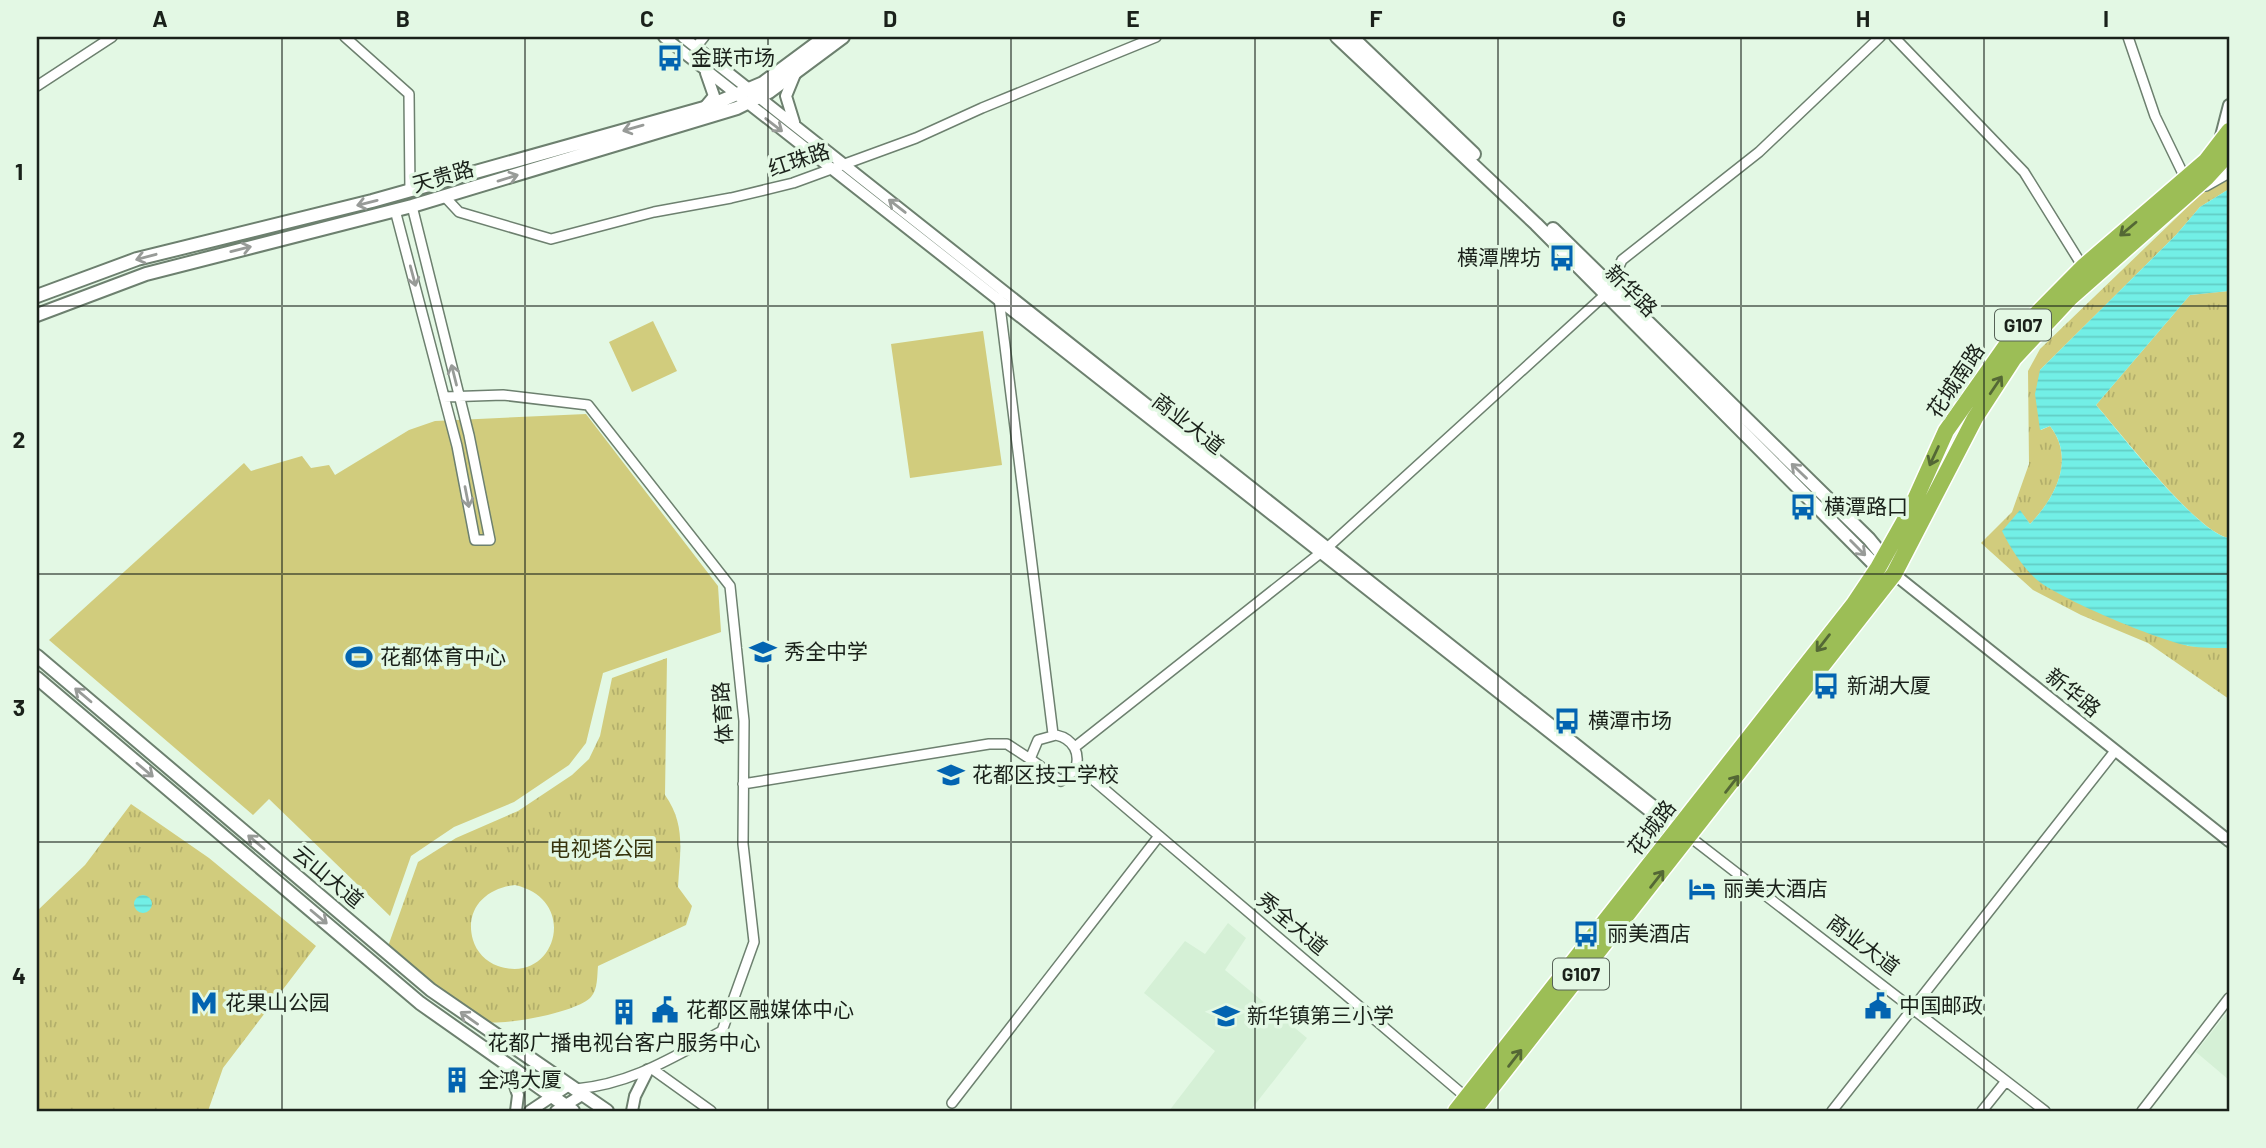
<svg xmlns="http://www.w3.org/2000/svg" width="2266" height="1148" viewBox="0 0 2266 1148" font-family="Barlow,'Noto Sans SC',sans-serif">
  <defs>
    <pattern id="grass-tufts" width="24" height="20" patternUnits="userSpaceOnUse" patternTransform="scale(1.75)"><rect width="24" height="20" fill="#d1cc7d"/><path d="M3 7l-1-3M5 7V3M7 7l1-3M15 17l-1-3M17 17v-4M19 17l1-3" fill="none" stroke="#b3af6b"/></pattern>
    <pattern id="water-rules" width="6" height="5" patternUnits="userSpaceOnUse" patternTransform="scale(1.75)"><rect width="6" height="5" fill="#72efe6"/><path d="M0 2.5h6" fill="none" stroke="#62cdc5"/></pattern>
  </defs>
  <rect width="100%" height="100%" fill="#e3f8e4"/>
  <!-- built -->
  <path fill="#d5f0d6" d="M1228 923 1246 938 1225 970 1307 1038 1250 1111H1169L1215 1051 1144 993 1185 941 1205 954Z
    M2226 1014 2229 1017V1080L2196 1052Z"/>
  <!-- grass -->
  <path fill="url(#grass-tufts)" fill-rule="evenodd" d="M2229 177V189L2200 207 2176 235 2040 370 2041 430 2050 426C2076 460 2055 498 2030 524L2020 511 2003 531 2188 646 2226 648 2229 644V699L2148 643 2081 615 2033 590 1981 543 2012 512 2029 464 2028 371 2040 349 2201 194Z
    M2229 291V538C2197 533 2122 434 2096 405L2190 295Z
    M667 658 665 795C686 825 680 851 678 887L692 906 686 925 598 966C597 976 598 989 591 997 577 1013 490 1030 472 1019 443 1003 413 973 386 952L418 862 456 838 518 811 572 775 589 759 600 736 612 678ZM515 885C581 900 555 986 498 966 486 962 476 951 473 940 464 909 486 888 515 885Z
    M131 804 209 858 316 946 223 1068 208 1111H37V911L85 865Z"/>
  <!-- garden -->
  <path fill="#d1cc7d" d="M653 321 677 371 632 392 609 342Z
    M983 331 1002 465 910 478 891 344Z
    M586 414 718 586 721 632 603 673 586 743 569 765 514 802 454 827 411 856 390 916 269 799 253 815 49 640 244 463 251 471 302 456 311 468 329 465 335 475 409 430 435 421Z"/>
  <!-- water -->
  <path fill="url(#water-rules)" d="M2229 189V291L2190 295 2096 405C2120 433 2198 534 2229 538V644L2227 648C2214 648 2201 648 2189 646 2158 640 2059 599 2036 579 2022 566 2011 549 2002 531L2020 510 2030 524C2055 498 2076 459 2050 426L2040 430 2035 394 2040 370 2176 235 2200 207Z
    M134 904a9 9 0 1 1 18 0a9 9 0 1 1-18 0Z"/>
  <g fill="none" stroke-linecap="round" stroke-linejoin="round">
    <!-- minor casing -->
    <g stroke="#6d806f" stroke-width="12">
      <path id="minor" d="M345 37 409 94 410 191
        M1894 37 2024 172 2083 267
        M2128 37 2155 116 2186 180
        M696 47 704 37
        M37 86 112 37
        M2206 186 2229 173
        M445 197 459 212 551 239 654 212 731 198 793 183 916 138 982 108 1156 37
        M395 210 457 446 475 540H490L469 435 412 206
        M999 298 1053 734
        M444 397 503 395 588 405 730 586 744 721 743 844 754 942 722 1031C673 1057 632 1084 576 1089
        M1056 735C1074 739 1081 754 1075 770L1061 781 1030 759 1038 740Z
        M1075 747 1328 547 1607 293 1622 260 1759 152 1880 37
        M1077 766 1467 1098
        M743 784 989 744H1007L1030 759
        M1690 837 2045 1111
        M651 1068 711 1111
        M952 1103 1159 836
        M1832 1111 2115 751
        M1982 1111 2006 1081
        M2142 1111 2229 998"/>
    </g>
    <!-- tertiary casing -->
    <g stroke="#6d806f" stroke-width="14">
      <path id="tertiary" d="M664 37 1680 835
        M683 37 1684 830
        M704 108 714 96 706 73
        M794 122 786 96 795 74
        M2221 136 2229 105
        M1894 574 2229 841
        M508 1065 518 1095 516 1111
        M530 1111 569 1085
        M556 1111 582 1095
        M632 1111 635 1096 648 1070"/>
    </g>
    <!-- secondary casing -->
    <g stroke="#6d806f" stroke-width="16">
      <path id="secondary" d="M1337 37 1536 224 1878 568 1885 571
        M1352 37 1474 154
        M1553 229 1869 539 1887 561
        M37 296 137 259 372 201 704 108 763 83 825 37
        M37 315 146 274 412 206 737 108 769 92 843 37
        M37 656 431 990 607 1111
        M37 678 420 1003 573 1111"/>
    </g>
    <!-- trunk casing -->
    <g stroke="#fff" stroke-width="19">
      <path id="trunk" d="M1456 1111 1854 604 1878 568 1910 511 1946 431 2008 343 2083 267 2206 161 2229 131
        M1473 1111 1894 574 1975 418 2014 358 2070 298 2206 178 2229 153"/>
    </g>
    <!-- minor -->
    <use href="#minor" stroke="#fff" stroke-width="9"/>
    <!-- tertiary -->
    <use href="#tertiary" stroke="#fff" stroke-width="10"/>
    <!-- secondary -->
    <use href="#secondary" stroke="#fff" stroke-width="12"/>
    <!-- trunk -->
    <use href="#trunk" stroke="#9cbe56" stroke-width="16"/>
  </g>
  <!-- one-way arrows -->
  <defs><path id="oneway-shaft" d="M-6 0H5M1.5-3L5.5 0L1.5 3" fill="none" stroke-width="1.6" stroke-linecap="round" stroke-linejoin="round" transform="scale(1.75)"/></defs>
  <g stroke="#989b98">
    <use href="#oneway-shaft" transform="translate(774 125) rotate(38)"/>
    <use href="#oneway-shaft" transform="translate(633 128) rotate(164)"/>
    <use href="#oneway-shaft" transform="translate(508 178) rotate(-17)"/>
    <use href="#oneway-shaft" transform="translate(367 203) rotate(166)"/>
    <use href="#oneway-shaft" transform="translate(897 206) rotate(-142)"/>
    <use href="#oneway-shaft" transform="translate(241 249) rotate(-14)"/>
    <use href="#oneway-shaft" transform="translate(146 257) rotate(165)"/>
    <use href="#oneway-shaft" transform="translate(413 276) rotate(75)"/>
    <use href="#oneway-shaft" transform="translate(454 375) rotate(-104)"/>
    <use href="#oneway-shaft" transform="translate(1799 471) rotate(-136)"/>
    <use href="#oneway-shaft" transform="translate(467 497) rotate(79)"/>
    <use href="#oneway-shaft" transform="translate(1858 548) rotate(45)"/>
    <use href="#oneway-shaft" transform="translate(83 695) rotate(-140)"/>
    <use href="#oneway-shaft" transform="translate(145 770) rotate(40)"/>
    <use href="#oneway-shaft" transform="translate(256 842) rotate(-140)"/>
    <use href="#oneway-shaft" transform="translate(319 917) rotate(40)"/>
    <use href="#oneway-shaft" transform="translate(469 1018) rotate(-145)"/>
  </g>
  <g stroke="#546835">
    <use href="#oneway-shaft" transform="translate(2128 229) rotate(140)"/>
    <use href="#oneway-shaft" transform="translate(1996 385) rotate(-56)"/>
    <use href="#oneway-shaft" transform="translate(1934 456) rotate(115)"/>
    <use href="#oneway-shaft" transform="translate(1823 643) rotate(128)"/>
    <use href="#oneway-shaft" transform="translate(1732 784) rotate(-52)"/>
    <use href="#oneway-shaft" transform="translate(1657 879) rotate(-52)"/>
    <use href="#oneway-shaft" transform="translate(1515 1058) rotate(-52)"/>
  </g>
  <!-- grid -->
  <path fill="none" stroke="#1a211a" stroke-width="2" stroke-opacity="0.55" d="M282 37V1111M525 37V1111M768 37V1111M1011 37V1111M1255 37V1111M1498 37V1111M1741 37V1111M1984 37V1111M37 306H2229M37 574H2229M37 842H2229"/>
  <!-- icons -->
  <defs>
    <g id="bus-bare" transform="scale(2.1)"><path d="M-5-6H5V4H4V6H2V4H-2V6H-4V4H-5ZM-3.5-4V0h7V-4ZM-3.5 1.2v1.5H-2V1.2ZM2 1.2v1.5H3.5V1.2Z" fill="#0364b1" stroke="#e3f8e4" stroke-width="2.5" paint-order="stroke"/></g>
    <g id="school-bare" transform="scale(2.1)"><path d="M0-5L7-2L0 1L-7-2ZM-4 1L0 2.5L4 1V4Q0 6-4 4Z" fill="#0364b1" stroke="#e3f8e4" stroke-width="2.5" paint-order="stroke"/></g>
    <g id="stadium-bare" transform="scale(2.1)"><path d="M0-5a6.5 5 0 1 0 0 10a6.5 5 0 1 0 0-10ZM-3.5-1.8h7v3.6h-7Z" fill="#0364b1" stroke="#e3f8e4" stroke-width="2.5" paint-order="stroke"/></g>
    <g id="hotel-bare" transform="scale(2.1)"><path d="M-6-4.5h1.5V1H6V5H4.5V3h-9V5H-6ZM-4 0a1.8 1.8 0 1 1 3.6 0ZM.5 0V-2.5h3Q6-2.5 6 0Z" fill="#0364b1" stroke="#e3f8e4" stroke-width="2.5" paint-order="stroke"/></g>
    <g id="metro-bare" transform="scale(2.1)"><path d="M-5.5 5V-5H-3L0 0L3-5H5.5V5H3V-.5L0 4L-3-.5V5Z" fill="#0364b1" stroke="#e3f8e4" stroke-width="2.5" paint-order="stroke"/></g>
    <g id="civic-bare" transform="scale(2.1)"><path d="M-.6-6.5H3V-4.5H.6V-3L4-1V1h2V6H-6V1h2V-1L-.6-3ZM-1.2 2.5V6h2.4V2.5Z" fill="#0364b1" stroke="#e3f8e4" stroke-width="2.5" paint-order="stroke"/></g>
    <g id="building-bare" transform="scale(2.1)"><path d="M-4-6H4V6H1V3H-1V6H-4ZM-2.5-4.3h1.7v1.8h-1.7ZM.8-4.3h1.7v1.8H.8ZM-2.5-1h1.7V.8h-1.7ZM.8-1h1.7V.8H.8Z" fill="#0364b1" stroke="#e3f8e4" stroke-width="2.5" paint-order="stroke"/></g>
  </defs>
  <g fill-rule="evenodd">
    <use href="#bus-bare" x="670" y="58"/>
    <use href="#bus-bare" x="1562" y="258"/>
    <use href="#bus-bare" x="1803" y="507"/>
    <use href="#school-bare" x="763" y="652"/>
    <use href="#stadium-bare" x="359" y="657"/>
    <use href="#bus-bare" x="1826" y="686"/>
    <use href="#bus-bare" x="1567" y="721"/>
    <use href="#school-bare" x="951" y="775"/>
    <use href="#hotel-bare" x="1702" y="889"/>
    <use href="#bus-bare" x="1586" y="934"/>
    <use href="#metro-bare" x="204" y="1003"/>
    <use href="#civic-bare" x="1878" y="1006"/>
    <use href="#civic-bare" x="665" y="1010"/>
    <use href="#building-bare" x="624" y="1012"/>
    <use href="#school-bare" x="1226" y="1016"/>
    <use href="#building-bare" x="457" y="1080"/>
  </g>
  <g text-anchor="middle" stroke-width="7" stroke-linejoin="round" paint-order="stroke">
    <!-- shield labels -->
    <g fill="#e3f8e4" stroke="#566257" stroke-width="2">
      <rect x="1995" y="309.5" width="56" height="31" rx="5"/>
      <rect x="1553" y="958.5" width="56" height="31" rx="5"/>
    </g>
    <g font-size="19" font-weight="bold" fill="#1a211a">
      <text x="2023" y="332">G107</text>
      <text x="1581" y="981">G107</text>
    </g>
    <!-- poi labels -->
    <g font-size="21" fill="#1a211a" stroke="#e3f8e4" text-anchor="start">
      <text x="691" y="65">金联市场</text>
      <text x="1541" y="265" text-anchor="end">横潭牌坊</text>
      <text x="1824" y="514">横潭路口</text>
      <text x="784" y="659">秀全中学</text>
      <text x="380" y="664">花都体育中心</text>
      <text x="1847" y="693">新湖大厦</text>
      <text x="1588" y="728">横潭市场</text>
      <text x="972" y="782">花都区技工学校</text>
      <text x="1723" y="896">丽美大酒店</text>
      <text x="1607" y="941">丽美酒店</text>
      <text x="225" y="1010">花果山公园</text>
      <text x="1899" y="1013">中国邮政</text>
      <text x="686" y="1017">花都区融媒体中心</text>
      <text x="1247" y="1023">新华镇第三小学</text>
      <text x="624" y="1050" text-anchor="middle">花都广播电视台客户服务中心</text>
      <text x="478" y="1087">全鸿大厦</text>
    </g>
    <!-- street labels -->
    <g font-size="21" fill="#1a211a" stroke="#e3f8e4">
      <text transform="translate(799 160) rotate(-18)" y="7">红珠路</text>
      <text transform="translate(443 177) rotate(-16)" y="7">天贵路</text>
      <text transform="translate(1631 291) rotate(45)" y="7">新华路</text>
      <text transform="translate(1956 381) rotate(-56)" y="7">花城南路</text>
      <text transform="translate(1188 424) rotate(38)" y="7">商业大道</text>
      <text transform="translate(2073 693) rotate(39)" y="7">新华路</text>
      <text transform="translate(723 713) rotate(-94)" y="7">体育路</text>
      <text transform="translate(1652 828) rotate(-52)" y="7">花城路</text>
      <text transform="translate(328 877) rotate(40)" y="7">云山大道</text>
      <text transform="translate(1292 924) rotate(40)" y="7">秀全大道</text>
      <text transform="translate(1863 945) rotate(37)" y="7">商业大道</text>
    </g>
    <!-- park labels -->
    <g font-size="21" fill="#37340d" stroke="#e3f8e4">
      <text x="602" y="856">电视塔公园</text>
    </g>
  </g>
  <!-- border -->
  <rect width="2266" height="1148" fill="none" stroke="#e3f8e4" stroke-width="77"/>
  <rect x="38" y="38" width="2190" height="1072" fill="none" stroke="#1a211a" stroke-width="2.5"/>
  <g font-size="23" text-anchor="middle" font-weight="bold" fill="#1a211a">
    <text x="160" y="27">A</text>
    <text x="403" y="27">B</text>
    <text x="647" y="27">C</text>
    <text x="890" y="27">D</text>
    <text x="1133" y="27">E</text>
    <text x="1376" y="27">F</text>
    <text x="1619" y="27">G</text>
    <text x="1863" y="27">H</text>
    <text x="2106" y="27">I</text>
    <text x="19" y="180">1</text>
    <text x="19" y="448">2</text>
    <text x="19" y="716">3</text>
    <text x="19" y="984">4</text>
  </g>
</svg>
